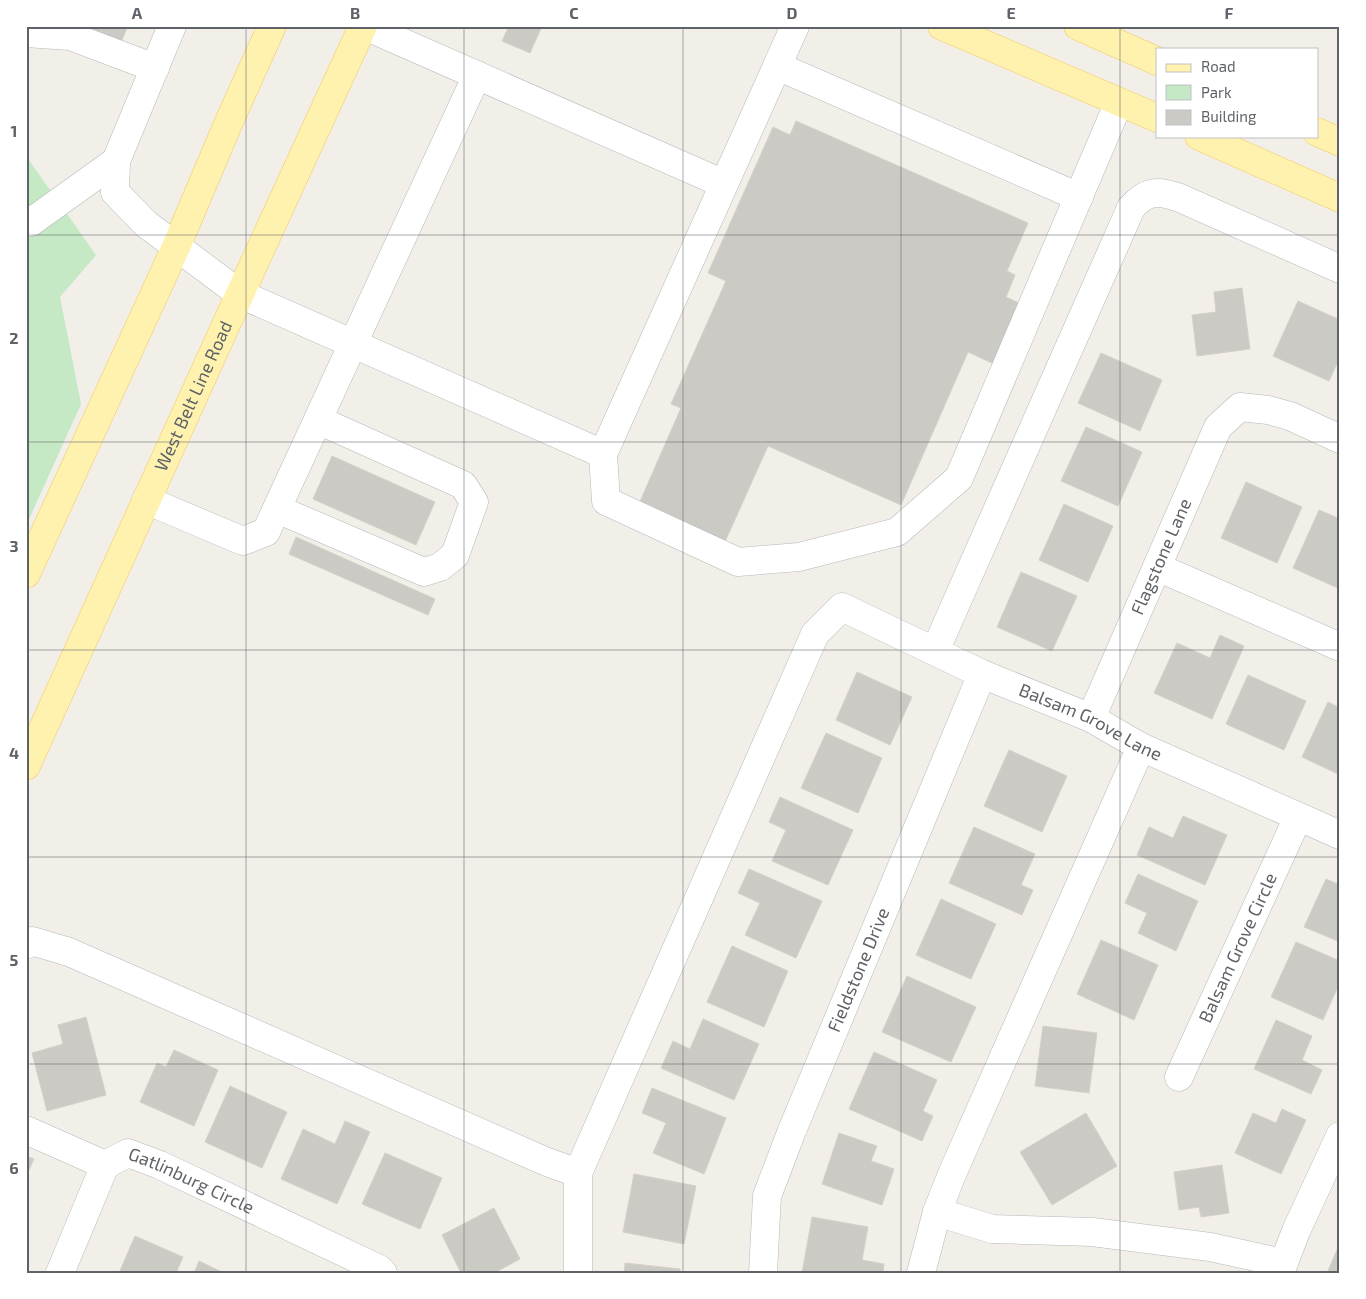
<svg xmlns="http://www.w3.org/2000/svg" width="1366" height="1299" viewBox="0 0 1366 1299" font-family="'Exo 2',sans-serif">
  <rect width="100%" height="100%" fill="#f1efe8"/>
  <!-- green -->
  <path fill="#c5e8c5" d="M26 156 96 255 60 297 81 404 26 526Z"/>
  <!-- building -->
  <path fill="#cccac5" stroke="#d6d1c6" d="M85 26H128L121 42Z
    M509 26H542L530 53 502 41Z
    M796 121 1028 223 1007 271 1015 275 1006 297 1021 304 994 364 968 352 901 505 768 446 724 544 638 506 681 408 671 404 726 281 708 273 773 127 790 135Z
    M1242 288 1250 349 1197 356 1192 315 1216 312 1214 292Z
    M1298 301 1340 320V357L1329 381 1273 356Z
    M1101 353 1162 380 1140 431 1078 403Z
    M1086 427 1142 452 1118 506 1061 481Z
    M332 456 435 502 416 545 313 499Z
    M1246 482 1302 507 1277 563 1221 538Z
    M1064 504 1113 526 1088 582 1039 560Z
    M1319 510 1340 519V589L1293 568Z
    M296 537 435 599 428 615 289 554Z
    M1021 572 1077 596 1052 651 997 627Z
    M1220 635 1244 646 1212 719 1154 693 1177 643 1210 658Z
    M857 672 912 697 890 745 836 720Z
    M1248 675 1306 701 1284 750 1226 724Z
    M1328 702 1340 708V775L1302 757Z
    M826 733 882 758 858 813 801 788Z
    M1009 750 1067 776 1042 832 984 806Z
    M780 797 853 830 828 885 772 861 786 830 769 822Z
    M1183 816 1227 835 1205 885 1137 855 1149 827 1173 838Z
    M974 827 1035 854 1021 885 1033 890 1022 915 949 883Z
    M749 869 822 901 796 958 745 935 760 903 738 893Z
    M1138 874 1198 901 1176 951 1138 933 1147 913 1125 903Z
    M1326 879 1340 885V942L1304 927Z
    M941 899 996 924 971 979 916 955Z
    M1101 940 1158 965 1134 1020 1077 994Z
    M1296 942 1340 961V982L1323 1020 1271 997Z
    M732 946 788 971 764 1027 707 1002Z
    M907 976 976 1007 951 1062 882 1032Z
    M86 1017 106 1095 47 1111 32 1053 63 1044 58 1025Z
    M703 1019 759 1044 734 1100 661 1068 673 1041 690 1049Z
    M1276 1020 1312 1036 1302 1060 1322 1070 1311 1094 1254 1069Z
    M1043 1026 1097 1033 1089 1093 1035 1086Z
    M174 1050 218 1070 194 1126 140 1102 157 1063 166 1067Z
    M874 1052 937 1080 923 1111 933 1116 922 1141 849 1109Z
    M230 1086 287 1112 262 1168 205 1142Z
    M652 1088 726 1118 704 1174 653 1153 666 1123 642 1113Z
    M1282 1109 1306 1120 1281 1174 1235 1153 1253 1113 1276 1123Z
    M1086 1113 1117 1166 1052 1205 1020 1152Z
    M345 1121 370 1132 337 1204 281 1179 303 1129 335 1144Z
    M839 1133 877 1146 871 1161 894 1169 882 1205 822 1184Z
    M385 1153 442 1178 420 1229 362 1204Z
    M26 1156 34 1159 26 1176Z
    M1222 1165 1229 1213 1201 1217 1199 1207 1179 1210 1174 1172Z
    M634 1174 696 1186 684 1244 623 1232Z
    M494 1208 520 1259 494 1273H461L442 1235Z
    M812 1217 868 1227 862 1260 884 1264 883 1273H802Z
    M135 1236 183 1257 176 1273H119Z
    M1340 1243V1273H1327Z
    M199 1261 224 1273H194Z
    M625 1263 680 1269V1273H624Z"/>
  <g fill="none" stroke-linecap="round" stroke-linejoin="round">
    <!-- minor casing -->
    <g stroke="#b5b8bc" stroke-width="29">
      <g id="minor">
        <path d="M172 26 116 161 115 192 146 224 240 294 603 454 795 26"/>
        <path d="M365 26 724 184"/>
        <path d="M26 33 70 36 155 68"/>
        <path d="M777 66 1079 197"/>
        <path d="M31 222 116 161"/>
        <path d="M603 454 606 501 738 562 799 557 897 532 959 478 1119 102"/>
        <path d="M146 500 243 541 266 532 477 75"/>
        <path d="M277 509 424 572 440 567 455 555 474 502 463 485 318 420"/>
        <path d="M1157 567 1340 647"/>
        <path d="M935 651 1131 208C1147 190 1158 190 1180 198L1340 269"/>
        <path id="s1" d="M1091 718 1218 427 1240 407 1268 410 1290 416 1340 439"/>
        <path d="M26 945 32 941 69 952 547 1162 578 1173"/>
        <path id="s2" d="M1179 1077 1298 817"/>
        <path d="M26 1130 105 1165"/>
        <path d="M937 1212 992 1229 1092 1232 1210 1247 1283 1263"/>
        <path id="s3" d="M60 1273 105 1165 128 1153 160 1165 379 1269 383 1273"/>
        <path id="s4" d="M578 1273V1173L815 634 842 607 982 674 1091 718 1141 747 1340 835"/>
        <path id="s5" d="M763 1273 767 1196 791 1133 982 674"/>
        <path d="M921 1273 937 1212 952 1174 1141 747"/>
        <path d="M1280 1273 1296 1231 1340 1136"/>
      </g>
    </g>
    <!-- major casing -->
    <g stroke="#f2c960" stroke-width="29">
      <g id="major">
        <path d="M942 26 1157 118"/>
        <path d="M1078 26 1157 61"/>
        <path d="M1317 132 1340 142"/>
        <path d="M1199 136 1340 198"/>
        <path d="M26 574 176 247 228 124 272 26"/>
        <path id="s6" d="M26 766 240 294 363 26"/>
      </g>
    </g>
    <!-- minor -->
    <use href="#minor" stroke="#fff" stroke-width="28"/>
    <!-- major -->
    <use href="#major" stroke="#fff2af" stroke-width="28"/>
  </g>
  <!-- grid -->
  <path fill="none" stroke="#5f6368" stroke-width="1" stroke-opacity="0.55" d="M246 26V1273M464 26V1273M683 26V1273M901 26V1273M1120 26V1273M26 235H1340M26 442H1340M26 650H1340M26 857H1340M26 1064H1340"/>
  <g text-anchor="middle" stroke-width="4" stroke-linejoin="round" paint-order="stroke">
    <!-- street labels -->
    <g font-size="18" fill="#5f6368" stroke="#fff">
      <text dy="6" stroke="none"><textPath href="#s6" startOffset="406">West Belt Line Road</textPath></text>
      <text dy="6" stroke="none"><textPath href="#s1" startOffset="176">Flagstone Lane</textPath></text>
      <text dy="6" stroke="none"><textPath href="#s4" startOffset="1001">Balsam Grove Lane</textPath></text>
      <text dy="6" stroke="none"><textPath href="#s2" startOffset="142">Balsam Grove Circle</textPath></text>
      <text dy="6" stroke="none"><textPath href="#s5" startOffset="321">Fieldstone Drive</textPath></text>
      <text dy="6" stroke="none"><textPath href="#s3" startOffset="212">Gatlinburg Circle</textPath></text>
    </g>
  </g>
  <!-- border -->
  <rect width="1366" height="1299" fill="none" stroke="#ffffff" stroke-width="55"/>
  <!-- legend -->
  <rect x="1156" y="48" width="162" height="90" fill="#ffffff" stroke="#bfc1c3"/>
  <rect x="1166" y="64" width="25" height="8" fill="#fff2af" stroke="#bfc1c3"/>
  <text x="1201" y="72" font-size="15" fill="#5f6368">Road</text>
  <rect x="1166" y="85" width="25" height="15" fill="#c5e8c5" stroke="#bfc1c3"/>
  <text x="1201" y="98" font-size="15" fill="#5f6368">Park</text>
  <rect x="1166" y="110" width="25" height="15" fill="#cccac5" stroke="#bfc1c3"/>
  <text x="1201" y="122" font-size="15" fill="#5f6368">Building</text>
  <rect x="28" y="28" width="1310" height="1244" fill="none" stroke="#5f6368" stroke-width="2"/>
  <g font-size="16" text-anchor="middle" font-weight="bold" fill="#5f6368">
    <text x="137" y="19">A</text>
    <text x="355" y="19">B</text>
    <text x="574" y="19">C</text>
    <text x="792" y="19">D</text>
    <text x="1011" y="19">E</text>
    <text x="1229" y="19">F</text>
    <text x="14" y="137">1</text>
    <text x="14" y="344">2</text>
    <text x="14" y="552">3</text>
    <text x="14" y="759">4</text>
    <text x="14" y="966">5</text>
    <text x="14" y="1174">6</text>
  </g>
</svg>
